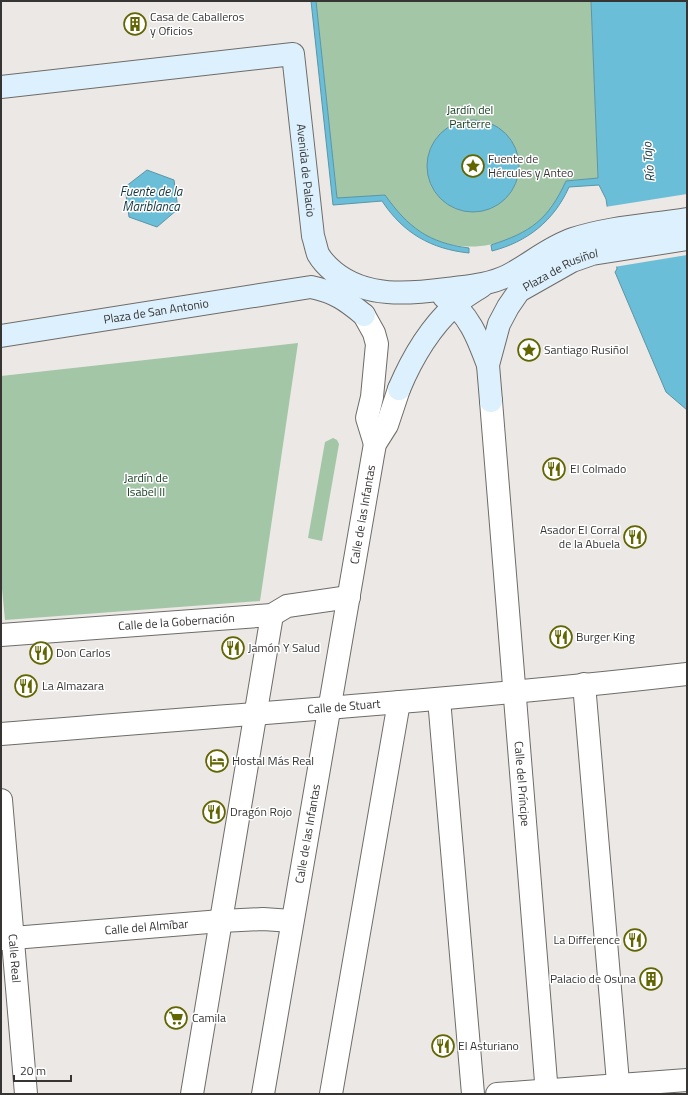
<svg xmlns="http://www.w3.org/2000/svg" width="688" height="1095" viewBox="0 0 688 1095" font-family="'Titillium Web',sans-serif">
  <rect width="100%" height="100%" fill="#ece8e5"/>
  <!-- green -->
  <path fill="#a2c6a6" d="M316 1H591L598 178 566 181C562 191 557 202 550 210 517 249 454 260 413 227 401 218 393 207 385 195L337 199Z
    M298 343 260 601 5 620 1 578V376Z
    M333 438 337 440 339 444 322 541 308 538 325 442Z"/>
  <!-- water -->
  <path fill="#6bbed7" stroke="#5b95a6" d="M311 1H316L337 198 385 195C408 227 428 243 469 248V253C431 249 403 233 382 201L333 205Z
    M591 1H687V410L666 392 615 272 617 269 606 199 599 185 569 187C554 221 527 242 492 251L491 245C531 232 548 220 566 181L598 178Z
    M427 166a46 46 0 1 1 92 0a46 46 0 1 1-92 0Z
    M147 170 174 180 178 209 157 227 129 217 125 187Z"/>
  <!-- pier -->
  <path fill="#ece8e5" d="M687 194V255L614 267 605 207Z"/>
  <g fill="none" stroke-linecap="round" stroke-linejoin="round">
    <!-- street casing -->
    <g stroke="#6e6b68" stroke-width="24">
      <g id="street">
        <path d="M364 315 374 333 377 344 372 397 367 418 375 444"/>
        <path id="s1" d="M491 401 547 1094"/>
        <path id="s2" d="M1 635 272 615 287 606 349 597"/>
        <path d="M584 684 619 1094"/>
        <path d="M439 699 473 1094"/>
        <path id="s3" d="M1 734C230 715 459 700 687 674"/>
        <path id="s4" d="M1 800 26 1094"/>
        <path id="s5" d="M1 939 221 921 263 919 292 921"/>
        <path d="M192 1094 272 615"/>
        <path id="s6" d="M263 1094 373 455 375 444 387 425 399 389"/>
        <path d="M331 1094 399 702"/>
        <path d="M497 1094 687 1080"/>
      </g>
    </g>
    <!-- secondary casing -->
    <g stroke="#6e6b68" stroke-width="24">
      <g id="secondary">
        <path id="s7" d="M1 87 293 54 313 236C315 242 316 248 318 254 322 261 328 267 334 272 366 298 408 294 447 289 468 286 488 285 507 276 529 265 549 247 573 239 609 227 650 225 687 219"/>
        <path d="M444 297C469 313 478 338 488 365"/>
        <path id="s8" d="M1 336 311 287C335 292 346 300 364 315"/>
        <path d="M399 389C412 358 430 328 454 306 462 298 473 292 482 286"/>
        <path id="s9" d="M491 401 488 365 499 324 508 307 519 291 572 261 592 254 687 239"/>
      </g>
    </g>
    <!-- street -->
    <use href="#street" stroke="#fff" stroke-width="22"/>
    <!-- secondary -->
    <use href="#secondary" stroke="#dcf0fd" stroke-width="22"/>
  </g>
  <!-- icons -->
  <defs>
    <g id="building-ring" transform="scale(1.15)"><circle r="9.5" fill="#fff" stroke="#626500" stroke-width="1.5"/><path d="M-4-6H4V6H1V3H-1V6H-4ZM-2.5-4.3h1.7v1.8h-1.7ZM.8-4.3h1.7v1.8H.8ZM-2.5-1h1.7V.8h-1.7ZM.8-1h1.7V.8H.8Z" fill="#626500"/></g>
    <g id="sight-ring" transform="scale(1.15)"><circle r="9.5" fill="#fff" stroke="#626500" stroke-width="1.5"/><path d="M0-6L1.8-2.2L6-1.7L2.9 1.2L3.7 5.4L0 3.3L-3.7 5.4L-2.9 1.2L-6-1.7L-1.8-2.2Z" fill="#626500"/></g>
    <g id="restaurant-ring" transform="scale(1.15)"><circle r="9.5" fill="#fff" stroke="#626500" stroke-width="1.5"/><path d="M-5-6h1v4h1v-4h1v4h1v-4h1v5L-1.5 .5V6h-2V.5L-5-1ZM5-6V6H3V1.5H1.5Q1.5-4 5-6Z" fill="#626500"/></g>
    <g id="hotel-ring" transform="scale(1.15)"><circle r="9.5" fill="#fff" stroke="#626500" stroke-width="1.5"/><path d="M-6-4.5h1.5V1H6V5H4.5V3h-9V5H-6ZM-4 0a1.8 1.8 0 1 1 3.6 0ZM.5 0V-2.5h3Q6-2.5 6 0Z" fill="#626500"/></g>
    <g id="supermarket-ring" transform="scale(1.15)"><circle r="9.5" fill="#fff" stroke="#626500" stroke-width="1.5"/><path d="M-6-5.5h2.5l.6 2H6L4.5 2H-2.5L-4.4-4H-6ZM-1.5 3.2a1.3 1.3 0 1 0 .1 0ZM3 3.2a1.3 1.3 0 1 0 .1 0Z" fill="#626500"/></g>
  </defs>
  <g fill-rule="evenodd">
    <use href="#building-ring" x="135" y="24"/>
    <use href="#sight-ring" x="473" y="166"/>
    <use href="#sight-ring" x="529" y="350"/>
    <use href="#restaurant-ring" x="554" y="469"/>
    <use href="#restaurant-ring" x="635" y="537"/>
    <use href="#restaurant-ring" x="561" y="637"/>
    <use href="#restaurant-ring" x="233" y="648"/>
    <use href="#restaurant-ring" x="41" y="653"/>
    <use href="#restaurant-ring" x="26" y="686"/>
    <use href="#hotel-ring" x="217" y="761"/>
    <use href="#restaurant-ring" x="214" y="812"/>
    <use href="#restaurant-ring" x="635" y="940"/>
    <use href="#building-ring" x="651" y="979"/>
    <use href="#supermarket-ring" x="176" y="1018"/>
    <use href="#restaurant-ring" x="443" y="1046"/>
  </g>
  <g text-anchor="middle" stroke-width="3" stroke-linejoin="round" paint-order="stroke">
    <!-- poi labels -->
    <g font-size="12" fill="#373534" stroke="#fff" text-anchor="start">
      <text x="150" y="21">Casa de Caballeros<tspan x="150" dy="14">y Oficios</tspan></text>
      <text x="488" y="163">Fuente de<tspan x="488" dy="14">Hércules y Anteo</tspan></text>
      <text x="544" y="354">Santiago Rusiñol</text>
      <text x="570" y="473">El Colmado</text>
      <text x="620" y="534" text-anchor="end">Asador El Corral<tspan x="620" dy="14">de la Abuela</tspan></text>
      <text x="576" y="641">Burger King</text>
      <text x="248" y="652">Jamón Y Salud</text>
      <text x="56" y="657">Don Carlos</text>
      <text x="42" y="690">La Almazara</text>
      <text x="232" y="765">Hostal Más Real</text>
      <text x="230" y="816">Dragón Rojo</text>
      <text x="620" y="944" text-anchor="end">La Difference</text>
      <text x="636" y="983" text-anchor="end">Palacio de Osuna</text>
      <text x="192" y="1022">Camila</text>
      <text x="458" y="1050">El Asturiano</text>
    </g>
    <!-- park labels -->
    <g font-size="12" fill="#0f3819" stroke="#fff">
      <text x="470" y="114">Jardín del<tspan x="470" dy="14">Parterre</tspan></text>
      <text x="146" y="482">Jardín de<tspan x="146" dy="14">Isabel II</tspan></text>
    </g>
    <!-- street labels -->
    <g font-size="12" fill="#373534" stroke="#fff">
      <text dy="4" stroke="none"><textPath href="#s7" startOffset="411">Avenida de Palacio</textPath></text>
      <text dy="4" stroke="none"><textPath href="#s9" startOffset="164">Plaza de Rusiñol</textPath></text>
      <text dy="4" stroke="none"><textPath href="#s8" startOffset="157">Plaza de San Antonio</textPath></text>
      <text dy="4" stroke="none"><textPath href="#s6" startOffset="588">Calle de las Infantas</textPath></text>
      <text dy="4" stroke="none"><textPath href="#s2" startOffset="176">Calle de la Gobernación</textPath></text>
      <text dy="4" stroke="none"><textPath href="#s3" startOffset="344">Calle de Stuart</textPath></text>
      <text dy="4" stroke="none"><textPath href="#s1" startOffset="384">Calle del Príncipe</textPath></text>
      <text dy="4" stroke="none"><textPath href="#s6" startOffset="264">Calle de las Infantas</textPath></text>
      <text dy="4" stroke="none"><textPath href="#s5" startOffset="146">Calle del Almíbar</textPath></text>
      <text dy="4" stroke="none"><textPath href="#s4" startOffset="159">Calle Real</textPath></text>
    </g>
    <!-- water labels -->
    <g font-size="13" font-style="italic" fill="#103742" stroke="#fff">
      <text transform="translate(648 162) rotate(-95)" y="5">Río Tajo</text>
      <text x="151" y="196">Fuente de la<tspan x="151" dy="15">Mariblanca</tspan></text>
    </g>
  </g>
  <!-- border -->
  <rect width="688" height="1095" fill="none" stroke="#373534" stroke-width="4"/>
  <!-- scale -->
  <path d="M14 1075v6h57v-6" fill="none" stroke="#373534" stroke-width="2"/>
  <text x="20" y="1075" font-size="12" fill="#373534" stroke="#ffffff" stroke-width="3" paint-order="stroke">20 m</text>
</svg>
